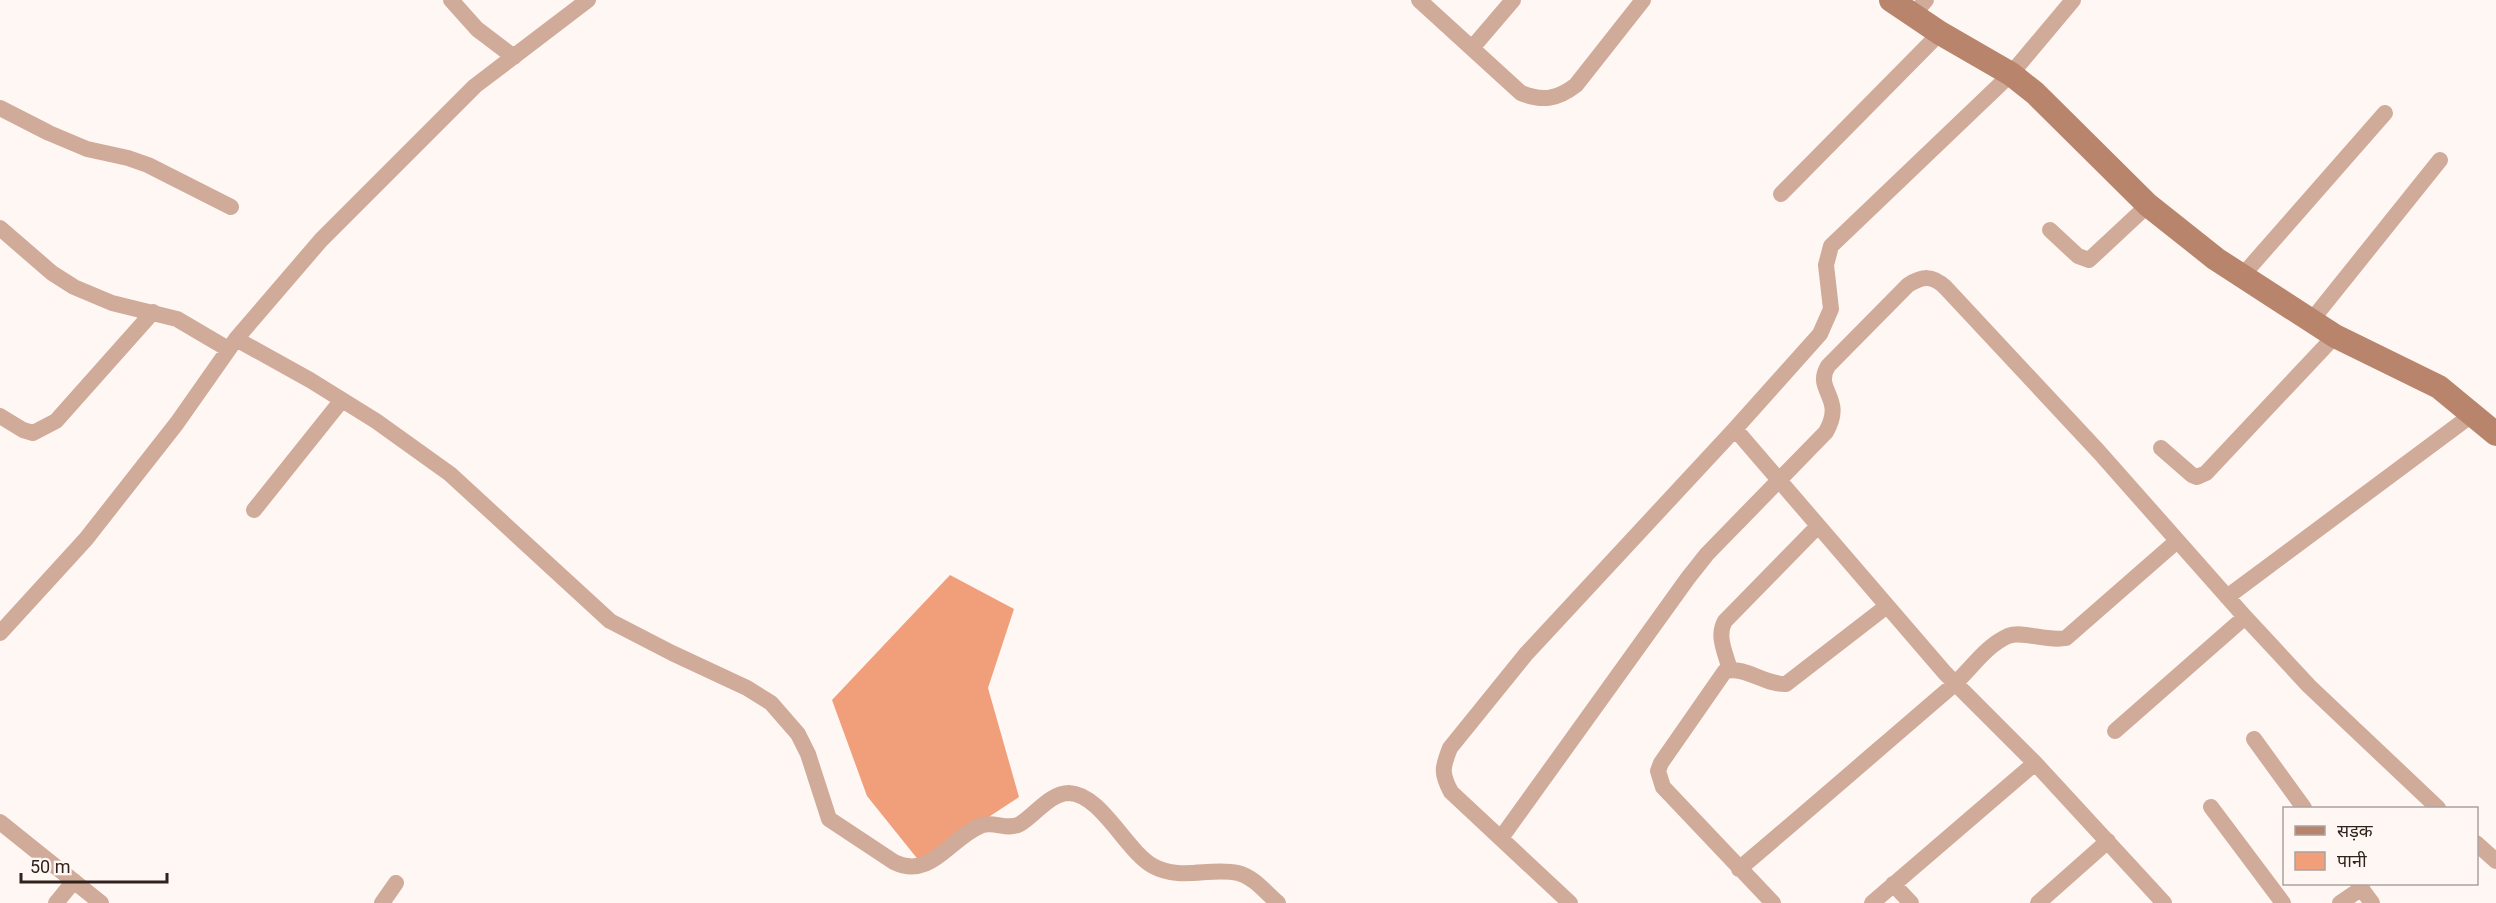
<svg xmlns="http://www.w3.org/2000/svg" width="2496" height="903" viewBox="0 0 2496 903" font-family="Roboto,'Noto Sans Devanagari',sans-serif">
  <rect width="100%" height="100%" fill="#fff7f4"/>
  <!-- water -->
  <path fill="#f09f7a" d="M950 575 1014 609 988 688 1019 797 920 862 867 796 832 700Z"/>
  <g fill="none" stroke-linecap="round" stroke-linejoin="round">
    <!-- street -->
    <path stroke="#d0ab9a" stroke-width="16" d="M451 0 477 29 514 57
      M1419 0 1521 93C1543 102 1558 99 1576 85L1643 0
      M1913 15 1926 0
      M1472 48 1513 0
      M0 108 49 133 87 149 128 158 148 165 231 207
      M1781 194 1940 33
      M0 228 52 273 74 287 112 303 177 319 228 349
      M2050 230 2078 256 2089 260 2148 205
      M2242 276 2385 113
      M2311 321 2440 160
      M236 339 310 380 376 421 450 474 610 621 672 653 747 688 771 703 798 734 808 754 829 819 894 862C931 880 949 839 980 826 993 820 1007 831 1020 824 1035 815 1050 793 1069 793 1101 794 1126 851 1153 866 1180 881 1210 867 1238 873 1254 877 1266 893 1278 903
      M0 416 23 430 33 433 56 421 153 312
      M1735 429 1945 673 2035 763 2164 903
      M2161 448 2192 475 2197 477 2206 473 2335 336
      M254 510 342 400
      M2227 597 2473 414
      M0 633 86 539 177 423 236 339 321 240 475 86 588 0
      M1730 670C1726 654 1716 636 1725 621L1818 526
      M2115 731 2245 617
      M2254 739 2304 808
      M2211 807 2283 903
      M0 822 101 903
      M1501 838 1688 578 1707 554 1826 432C1846 397 1813 391 1828 366L1908 285C1923 276 1932 275 1945 287L2099 452 2245 617 2309 686 2438 808
      M2476 843 2496 861
      M1739 869C1810 809 1880 748 1950 688 1969 672 1985 646 2008 636 2023 630 2046 642 2066 638L2177 541
      M1893 884 1911 903
      M2358 884 2372 903
      M56 903 74 881
      M382 903 396 883
      M1570 903 1451 792C1441 773 1442 768 1450 748L1526 654 1735 429 1820 334 1831 309 1826 265 1831 246 2011 74 2073 0
      M1773 903 1663 787 1658 771 1661 763 1725 671C1746 666 1765 685 1786 684L1887 606
      M1872 903 2035 763
      M2038 903 2108 841
      M2340 903 2362 888"/>
    <!-- secondary -->
    <path stroke="#b9846c" stroke-width="24" d="M1891 0 1940 33 2011 74 2035 93 2148 205 2216 259 2335 336 2439 387 2496 434"/>
  </g>
  <!-- legend -->
  <rect x="2283" y="807" width="195" height="78" fill="#fff7f4" stroke="#aca29e" stroke-width="1.5"/>
  <rect x="2295" y="826" width="30" height="9" fill="#b9846c" stroke="#aca29e" stroke-width="1.5"/>
  <text x="2337" y="837" font-size="18" fill="#30231d">सड़क</text>
  <rect x="2295" y="852" width="30" height="18" fill="#f09f7a" stroke="#aca29e" stroke-width="1.5"/>
  <text x="2337" y="867" font-size="18" fill="#30231d">पानी</text>
  <!-- scale -->
  <path d="M21 873v9h146v-9" fill="none" stroke="#30231d" stroke-width="3"/>
  <text x="30" y="873" font-size="18" fill="#30231d" stroke="#fff7f4" stroke-width="4.5" paint-order="stroke">50 m</text>
</svg>
